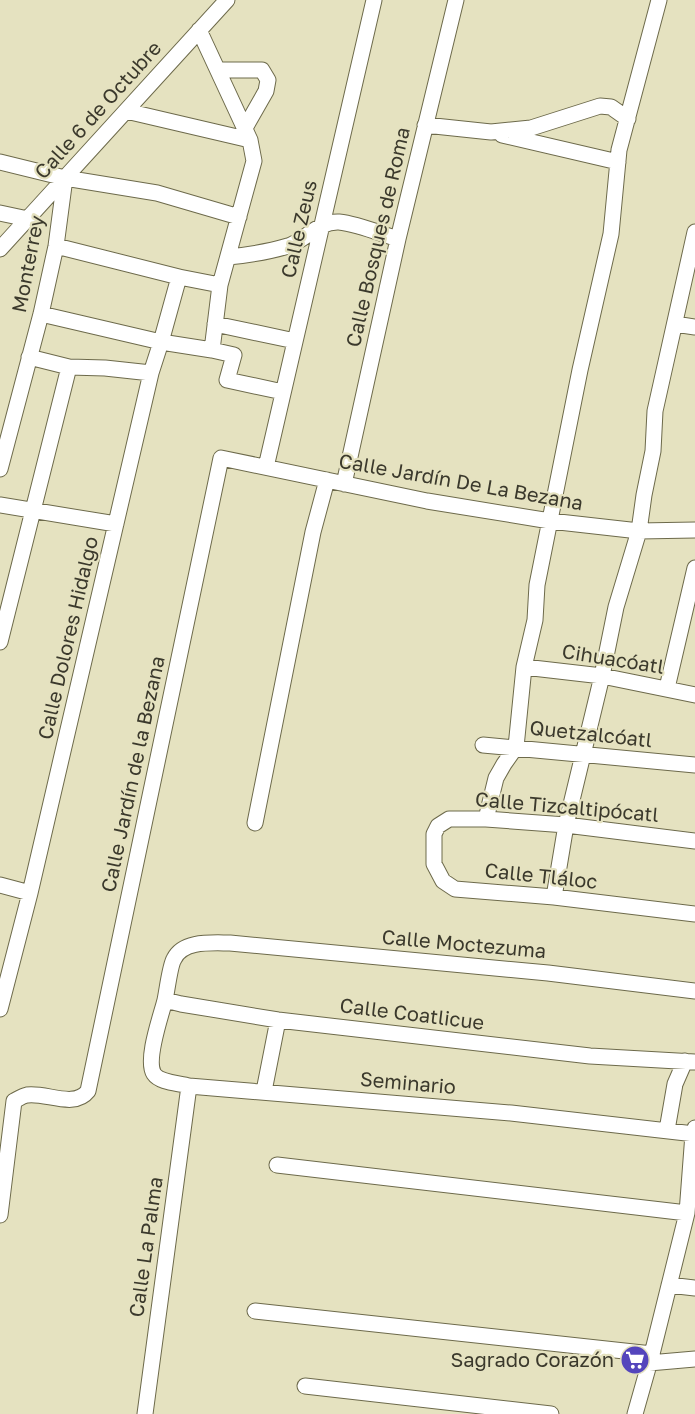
<svg xmlns="http://www.w3.org/2000/svg" width="695" height="1414" viewBox="0 0 695 1414" font-family="'Golos Text',sans-serif">
  <rect width="100%" height="100%" fill="#e5e2c0"/>
  <g fill="none" stroke-linecap="round" stroke-linejoin="round">
    <!-- minor casing -->
    <g stroke="#6d6a4b" stroke-width="17">
      <path id="minor" d="M199 30 250 140 254 161 220 285 212 350
        M218 70H262L268 80 266 91 245 128
        M126 111 250 140
        M425 125 491 132 531 128 600 106 611 107 628 119
        M502 135 618 162
        M0 162 65 178 157 193 239 217
        M0 213 28 219
        M56 246 179 277 220 285
        M0 249 227 0
        M228 257C248 255 268 252 288 246 306 240 318 221 339 222 358 224 379 233 398 239
        M41 314 161 342 212 350 234 355 227 380 283 392
        M215 324 295 341
        M675 324 695 327
        M29 357 69 367 105 368 151 373
        M266 467 374 0
        M0 469 41 314 56 246 65 178
        M344 484 398 239 456 0
        M0 505 116 524
        M0 642 69 367
        M524 667 602 676 695 695
        M667 688 695 568
        M483 745 695 765
        M486 819 496 778 504 764 516 747 524 667 535 620 537 585 580 370 611 234 619 150 659 0
        M255 823 313 532 327 480
        M695 841 566 825 486 819H449L438 826 434 834V864L443 881 455 889 554 897 695 914
        M0 885 30 893
        M554 897 566 825 602 676 616 607 639 531 644 495 653 451 655 411 695 232
        M165 1000C167 991 170 965 174 959 183 940 212 943 230 943L548 973 695 991
        M0 1009 30 893 151 373 161 342 179 277
        M695 1062 590 1056 278 1020 181 1004 165 1000C161 1016 145 1060 154 1074 160 1083 180 1083 189 1086L511 1113 695 1134
        M264 1091 278 1020
        M14 1101C18 1099 22 1096 27 1095 46 1092 74 1109 88 1091L221 458 427 501 550 521 639 531 695 530
        M667 1130 675 1084 685 1061
        M277 1165 687 1213
        M0 1215 14 1101
        M669 1285 695 1288
        M255 1311 652 1354
        M649 1363 695 1359
        M305 1386 551 1414
        M145 1414 189 1086
        M635 1414 652 1354 687 1213 693 1134 695 1128"/>
    </g>
    <!-- minor -->
    <use href="#minor" stroke="#fff" stroke-width="15"/>
  </g>
  <!-- icons -->
  <defs>
    <g id="supermarket-disc" transform="scale(1.5)"><circle r="9.5" fill="#5445bc" stroke="#e5e2c0"/><path d="M-6-5.5h2.5l.6 2H6L4.5 2H-2.5L-4.4-4H-6ZM-1.5 3.2a1.3 1.3 0 1 0 .1 0ZM3 3.2a1.3 1.3 0 1 0 .1 0Z" fill="#fff"/></g>
  </defs>
  <g fill-rule="evenodd">
    <use href="#supermarket-disc" x="635" y="1360"/>
  </g>
  <g text-anchor="middle" stroke-width="4.5" stroke-linejoin="round" paint-order="stroke">
    <!-- street labels -->
    <g font-size="20" fill="#3b392c" stroke="#e5e2c0">
      <text transform="translate(98 110) rotate(-48)" y="7">Calle 6 de Octubre</text>
      <text transform="translate(299 229) rotate(-77)" y="7">Calle Zeus</text>
      <text transform="translate(378 237) rotate(-77)" y="7">Calle Bosques de Roma</text>
      <text transform="translate(28 264) rotate(-79)" y="7">Monterrey</text>
      <text transform="translate(461 482) rotate(10)" y="7">Calle Jardín De La Bezana</text>
      <text transform="translate(68 638) rotate(-77)" y="7">Calle Dolores Hidalgo</text>
      <text transform="translate(613 659) rotate(9)" y="7">Cihuacóatl</text>
      <text transform="translate(591 734) rotate(6)" y="7">Quetzalcóatl</text>
      <text transform="translate(133 774) rotate(-78)" y="7">Calle Jardín de la Bezana</text>
      <text transform="translate(567 807) rotate(5)" y="7">Calle Tizcaltipócatl</text>
      <text transform="translate(541 876) rotate(6)" y="7">Calle Tláloc</text>
      <text transform="translate(464 944) rotate(5)" y="7">Calle Moctezuma</text>
      <text transform="translate(412 1014) rotate(7)" y="7">Calle Coatlicue</text>
      <text transform="translate(408 1083) rotate(5)" y="7">Seminario</text>
      <text transform="translate(146 1247) rotate(-82)" y="7">Calle La Palma</text>
    </g>
    <!-- poi labels -->
    <g font-size="20" fill="#3b392c" stroke="#e5e2c0" text-anchor="end">
      <text x="614" y="1367">Sagrado Corazón</text>
    </g>
  </g>
</svg>
